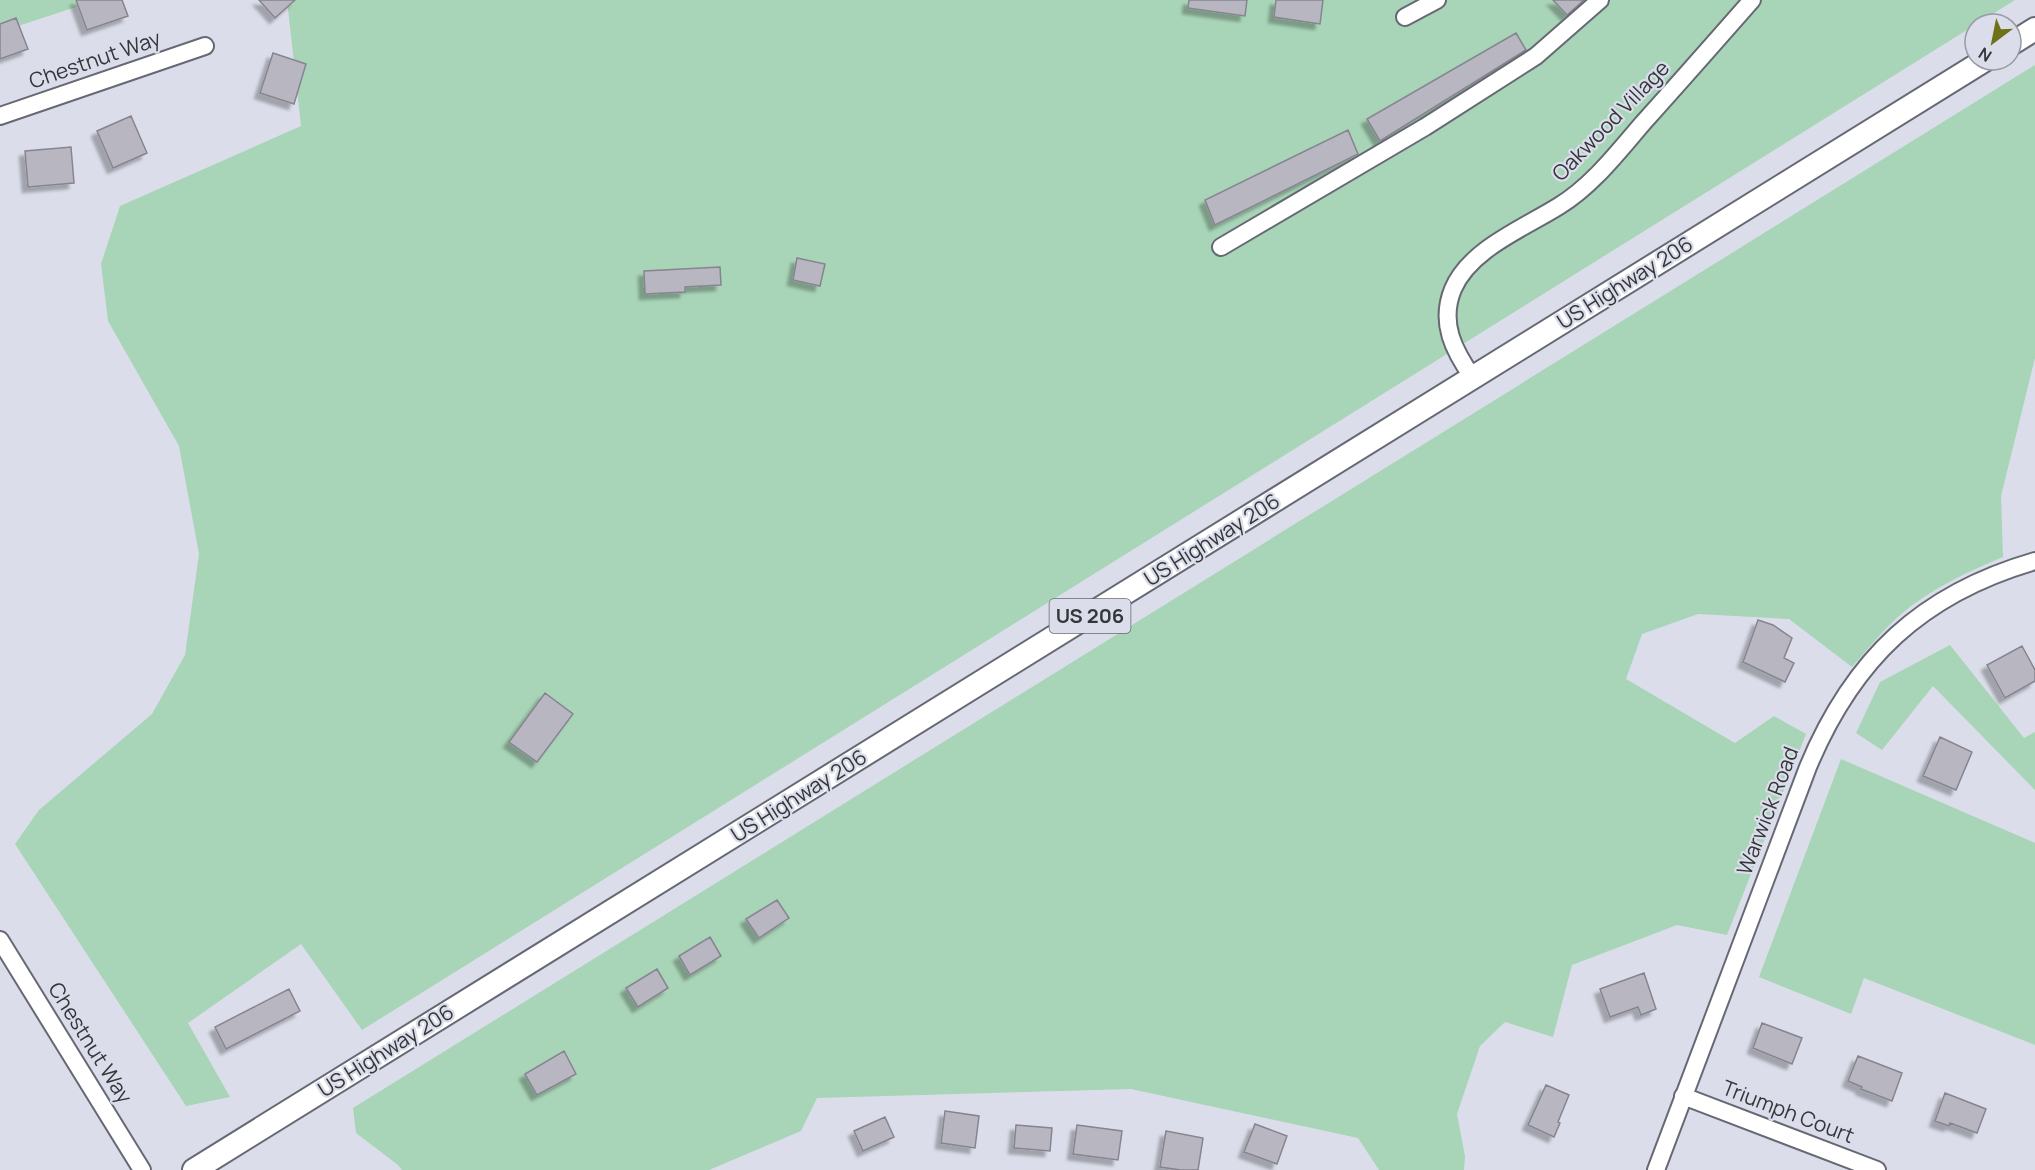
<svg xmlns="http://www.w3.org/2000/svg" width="2035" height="1170" viewBox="0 0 2035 1170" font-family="Manrope,sans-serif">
  <defs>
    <filter id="shadow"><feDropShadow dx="-5.5" dy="5.5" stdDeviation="1.5" flood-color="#0004"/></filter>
  </defs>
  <rect width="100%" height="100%" fill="#dbdeea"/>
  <!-- green -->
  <path fill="#a8d4b7" d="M0 0H97L0 32Z
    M287 0H2015L362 1030 301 944 188 1023 230 1097 186 1106 15 844 39 810 152 714 185 655 199 554 179 446 108 321 101 264 120 206 301 126Z
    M2035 65V358L2001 496 2003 557C1965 573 1930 589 1899 616 1882 631 1867 650 1852 667L1789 619 1698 614 1642 634 1626 679 1735 743 1774 716 1806 734 1727 935 1677 925 1572 965 1553 1037 1505 1022 1480 1046 1457 1114 1465 1156 1464 1170H1379L1358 1138 1131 1089 817 1098 801 1131 709 1170H402L398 1165 356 1133 353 1108Z
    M1950 645 2024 738 2035 732V790L1933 686 1882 750 1856 733 1880 682Z
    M1841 759 2035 843V1045L1864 978 1851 1014 1759 977Z"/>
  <!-- building -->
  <path fill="#b8b6c1" stroke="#86858f" stroke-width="1.5" filter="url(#shadow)" d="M76 0H122L128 16 87 30Z
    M259 0H295L275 18Z
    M1189 0H1247L1245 16 1188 8Z
    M1276 0H1323L1320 24 1274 17Z
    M1553 0H1584L1567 15Z
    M16 18 28 49 0 59V24Z
    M1516 33 1526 50 1380 141 1367 119Z
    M273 53 306 64 294 104 260 93Z
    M131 116 147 153 113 168 97 131Z
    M1348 130 1358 154 1215 225 1205 200Z
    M71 147 74 183 28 187 25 151Z
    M797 258 825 264 820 286 793 280Z
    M720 267 721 285 685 287V292L645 294 644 271Z
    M1758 620 1773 625 1792 638 1784 658 1794 663 1785 682 1743 662Z
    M2022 646 2035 670V681L2005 698 1987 665Z
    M545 693 573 714 537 762 509 742Z
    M1940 737 1972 752 1956 790 1923 776Z
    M777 900 789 918 759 938 746 919Z
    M710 937 721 956 690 975 679 956Z
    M657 969 668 988 638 1007 626 988Z
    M1644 973 1656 1009 1641 1015 1638 1007 1610 1017 1600 989Z
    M289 989 300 1011 226 1049 215 1027Z
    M1762 1023 1802 1038 1792 1064 1753 1048Z
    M564 1051 576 1074 537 1095 525 1074Z
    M1858 1056 1902 1073 1892 1101 1861 1089 1862 1087 1848 1081Z
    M1546 1085 1569 1095 1558 1122 1560 1123 1554 1137 1528 1125Z
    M1945 1093 1986 1109 1977 1133 1950 1123 1949 1126 1935 1121Z
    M945 1111 979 1116 975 1148 941 1143Z
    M885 1117 894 1137 863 1151 854 1131Z
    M1255 1124 1287 1136 1277 1164 1244 1152Z
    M1016 1125 1052 1128 1050 1151 1014 1148Z
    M1077 1125 1122 1131 1118 1160 1073 1154Z
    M1166 1131 1203 1138 1198 1170H1181L1160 1167Z"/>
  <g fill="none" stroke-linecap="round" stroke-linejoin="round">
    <!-- minor casing -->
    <g stroke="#666973" stroke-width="20">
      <path id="minor" d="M1405 17 1437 0
        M0 116 205 46
        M1221 247 1425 127 1536 56 1600 0
        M1473 378C1454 351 1439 323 1453 289 1470 249 1524 228 1559 206 1592 186 1618 152 1643 123 1680 82 1716 41 1752 0
        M0 940 142 1170
        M1683 1096 1877 1170
        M1656 1170 1808 767C1853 659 1921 594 2035 561"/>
    </g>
    <!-- highway casing -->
    <g stroke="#666973" stroke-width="26">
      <path id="highway" d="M2011 44 2035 29
        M194 1170 1985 60"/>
    </g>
    <!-- minor -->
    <use href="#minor" stroke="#fff" stroke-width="16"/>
    <!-- highway -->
    <use href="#highway" stroke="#fff" stroke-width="22"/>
  </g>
  <g text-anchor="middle" stroke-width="4.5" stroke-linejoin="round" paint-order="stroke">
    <!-- shield labels -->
    <rect fill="#dbdeea" stroke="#66686f" stroke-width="1.5" x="1049.5" y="599" width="81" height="34" rx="4.5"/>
    <g font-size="20" font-weight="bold" fill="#34363a">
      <text x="1090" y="623">US 206</text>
    </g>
    <!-- street labels -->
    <g font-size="21" fill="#34363a" stroke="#dbdeea">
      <text transform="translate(95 60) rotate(-19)" y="7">Chestnut Way</text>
      <text transform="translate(1611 121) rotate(-46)" y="7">Oakwood Village</text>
      <text transform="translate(1625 283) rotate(-32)" y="7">US Highway 206</text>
      <text transform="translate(1212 540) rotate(-32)" y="7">US Highway 206</text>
      <text transform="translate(799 796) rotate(-32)" y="7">US Highway 206</text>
      <text transform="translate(1768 811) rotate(-69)" y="7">Warwick Road</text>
      <text transform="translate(90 1043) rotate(58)" y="7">Chestnut Way</text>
      <text transform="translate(386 1051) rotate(-32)" y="7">US Highway 206</text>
      <text transform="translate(1788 1112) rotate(21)" y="7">Triumph Court</text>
    </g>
  </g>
  <!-- north arrow -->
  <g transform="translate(1993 42) rotate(212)"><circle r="28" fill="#dbdeea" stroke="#989ba4" stroke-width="1.5"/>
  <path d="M0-4.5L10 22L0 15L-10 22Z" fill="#6e7117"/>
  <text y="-9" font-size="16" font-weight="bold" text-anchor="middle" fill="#34363a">N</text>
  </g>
</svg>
